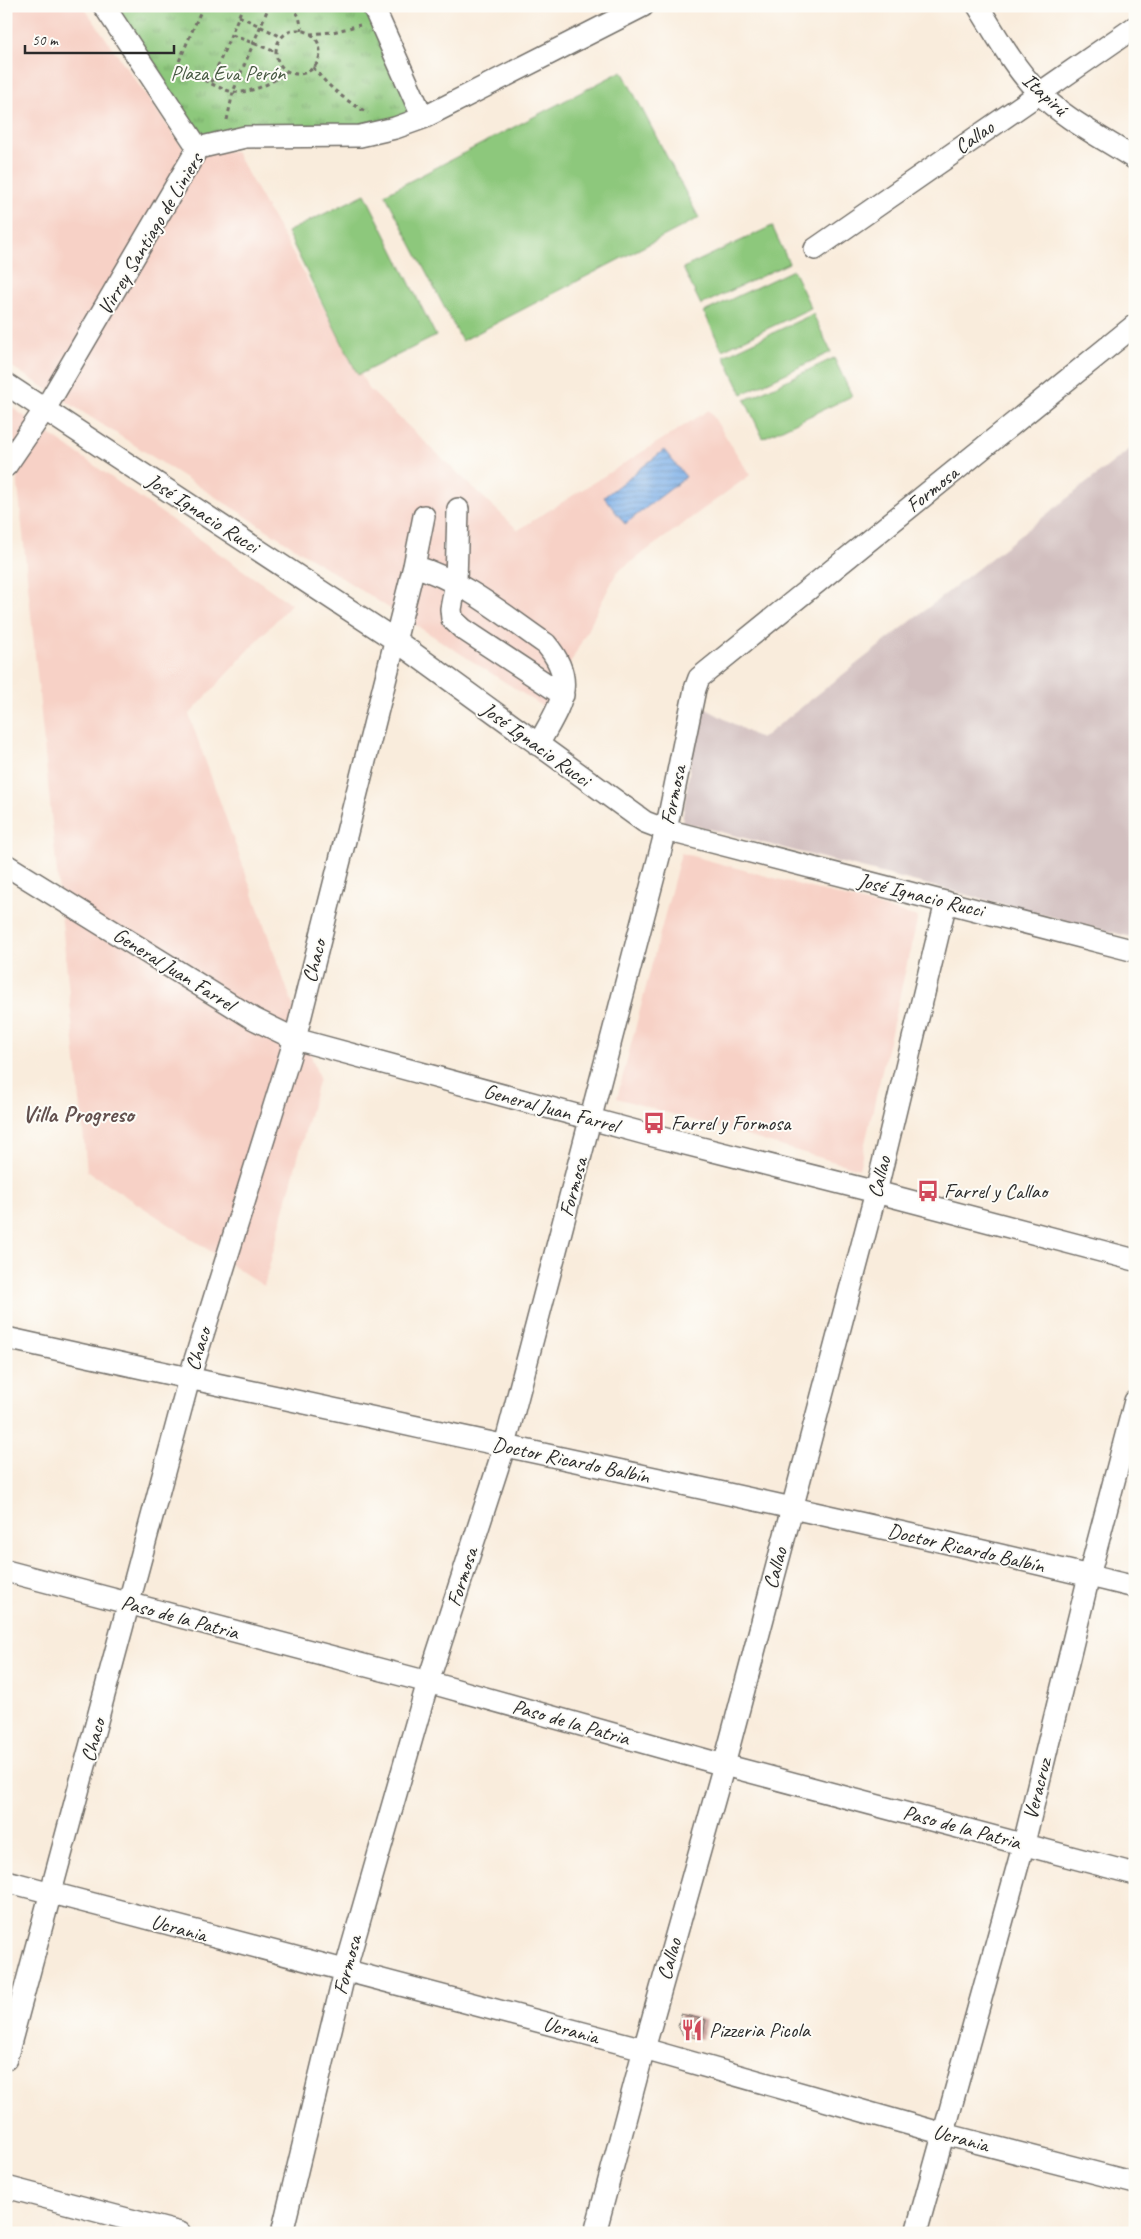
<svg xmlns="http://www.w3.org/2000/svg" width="1141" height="2239" viewBox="0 0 1141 2239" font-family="Caveat,sans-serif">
  <defs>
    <pattern id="park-tufts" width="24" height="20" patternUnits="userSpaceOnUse" patternTransform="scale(1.25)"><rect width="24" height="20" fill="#8dc87c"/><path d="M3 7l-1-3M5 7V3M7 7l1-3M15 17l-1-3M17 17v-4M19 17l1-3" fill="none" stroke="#73a366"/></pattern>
    <pattern id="water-rules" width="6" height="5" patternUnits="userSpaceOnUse" patternTransform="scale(1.25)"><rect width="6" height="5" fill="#7cafe8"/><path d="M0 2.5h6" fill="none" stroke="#668fbc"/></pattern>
    <pattern id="building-cross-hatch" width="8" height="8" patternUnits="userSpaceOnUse" patternTransform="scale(1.25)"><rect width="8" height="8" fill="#c99690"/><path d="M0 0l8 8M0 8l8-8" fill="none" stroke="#a37b76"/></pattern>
  </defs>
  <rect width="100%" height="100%" fill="#fdfcf7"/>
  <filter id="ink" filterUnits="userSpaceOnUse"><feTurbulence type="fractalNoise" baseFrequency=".02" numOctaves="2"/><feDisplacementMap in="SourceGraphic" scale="10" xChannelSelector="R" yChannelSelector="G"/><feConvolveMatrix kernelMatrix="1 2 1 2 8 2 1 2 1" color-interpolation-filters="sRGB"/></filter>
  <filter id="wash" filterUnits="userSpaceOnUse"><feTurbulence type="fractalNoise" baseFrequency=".0096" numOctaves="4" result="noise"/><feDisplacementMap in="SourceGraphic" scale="20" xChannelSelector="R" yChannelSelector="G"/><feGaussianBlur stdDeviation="1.12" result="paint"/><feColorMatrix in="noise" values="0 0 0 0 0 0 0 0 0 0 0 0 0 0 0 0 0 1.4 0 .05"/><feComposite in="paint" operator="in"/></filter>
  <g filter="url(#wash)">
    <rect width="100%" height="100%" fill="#f9ecdc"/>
    <!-- built -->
    <path fill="#f7d1c6" d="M6 6H83L186 152 235 151 369 389 518 530 709 410 750 475 617 572 547 709 6 363Z
      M10 406 291 604 189 715 319 1078 264 1286 87 1171Z
      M681 853 918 917 859 1169 617 1098Z"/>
    <!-- industrial -->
    <path fill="#d2bfbf" d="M1135 445V938L682 822 699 705 761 739Z"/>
    <!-- grass -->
    <path fill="#8dc87c" stroke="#5c7a54" d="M622 71 699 218 462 341 385 194Z
      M365 194 436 336 358 375 287 232Z
      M772 226 789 263 701 305 683 268Z
      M793 270 811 308 722 350 704 312Z
      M813 314 831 352 742 394 724 356Z
      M834 358 852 396 763 438 745 400Z"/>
    <!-- park -->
    <path fill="url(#park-tufts)" stroke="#5c7a54" d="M104 6H373L423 118 198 148Z"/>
    <!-- water -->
    <path fill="url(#water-rules)" stroke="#546d8a" d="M664 450 686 477 625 524 604 497Z"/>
    <g id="blocks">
      <!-- building -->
      <path fill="url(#building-cross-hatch)" d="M681 2014 706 2020 702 2039 683 2035 678 2026Z"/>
    </g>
  </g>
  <g filter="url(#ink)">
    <use href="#blocks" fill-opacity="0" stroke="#736f69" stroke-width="1"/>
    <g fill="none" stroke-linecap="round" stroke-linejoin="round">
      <!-- minor casing -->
      <g stroke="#736f69" stroke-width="24">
        <path id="minor" d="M104 6 198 148
          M373 6 423 118
          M978 6C996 35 1013 66 1037 91 1064 119 1103 138 1135 159
          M815 249 1135 27
          M6 384 395 640 645 822 666 830 1135 951
          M6 466 45 409 198 148 245 137 360 136 395 128 423 118 643 6
          M458 509 456 582 451 609 452 619 463 629 563 695
          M414 566C464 581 504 615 546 644 579 683 559 706 538 745
          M6 865 254 1019 295 1039 650 1135 876 1192 1135 1260
          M6 1338C382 1422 760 1496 1135 1587
          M6 1571 428 1682 724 1765 1135 1874
          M6 1881 644 2049 944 2134 1135 2183
          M6 2059 189 1379 295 1039 414 566 424 516
          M6 2187 180 2233
          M282 2233 345 1971 428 1682 505 1445 666 830 695 689 699 678 1135 325
          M595 2233 644 2049 724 1765 876 1192 946 902
          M916 2233 1024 1843 1089 1576 1135 1401"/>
      </g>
      <!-- path -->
      <path stroke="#736f69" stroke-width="3" stroke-dasharray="4 4" stroke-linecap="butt" d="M203 6 177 66C191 73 220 90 234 92 250 94 275 82 287 71
        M291 6 299 16 302 31
        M239 16 282 37
        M276 52a22 22 0 1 1 44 0a22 22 0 1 1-44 0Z
        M310 34 333 32 360 25
        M232 35 276 52
        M313 67C328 87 346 101 368 113
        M211 82 243 6
        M227 120 233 92 269 6"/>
      <!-- minor -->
      <use href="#minor" stroke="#fff" stroke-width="21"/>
    </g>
  </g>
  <!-- icons -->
  <defs>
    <g id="bus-bare" transform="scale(1.725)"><path d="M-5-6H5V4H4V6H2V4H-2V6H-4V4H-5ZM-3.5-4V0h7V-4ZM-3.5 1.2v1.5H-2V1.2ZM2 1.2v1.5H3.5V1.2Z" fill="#d1495b" stroke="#fdfcf7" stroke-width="2.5" paint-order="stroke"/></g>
    <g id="restaurant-bare" transform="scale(1.725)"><path d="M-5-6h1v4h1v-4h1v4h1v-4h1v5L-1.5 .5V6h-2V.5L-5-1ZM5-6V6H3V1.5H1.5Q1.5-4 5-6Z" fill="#d1495b" stroke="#fdfcf7" stroke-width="2.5" paint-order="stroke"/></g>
  </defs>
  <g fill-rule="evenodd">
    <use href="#bus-bare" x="654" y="1123"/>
    <use href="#bus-bare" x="928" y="1191"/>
    <use href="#restaurant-bare" x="692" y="2030"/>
  </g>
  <g text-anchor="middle" stroke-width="4" stroke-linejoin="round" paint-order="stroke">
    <!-- park labels -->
    <g font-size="21" fill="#485a43" stroke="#fdfcf7">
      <text x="228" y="80">Plaza Eva Perón</text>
    </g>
    <!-- street labels -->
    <g font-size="21" fill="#2b2b2b" stroke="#fdfcf7">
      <text transform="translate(1045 94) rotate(42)" y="7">Itapirú</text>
      <text transform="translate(974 137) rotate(-35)" y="7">Callao</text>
      <text transform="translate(150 234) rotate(-59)" y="7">Virrey Santiago de Liniers</text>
      <text transform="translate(932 489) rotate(-39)" y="7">Formosa</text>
      <text transform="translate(203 513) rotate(33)" y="7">José Ignacio Rucci</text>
      <text transform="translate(536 744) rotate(36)" y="7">José Ignacio Rucci</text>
      <text transform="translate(673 795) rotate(-78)" y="7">Formosa</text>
      <text transform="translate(921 895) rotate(14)" y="7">José Ignacio Rucci</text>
      <text transform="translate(314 961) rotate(-76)" y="7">Chaco</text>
      <text transform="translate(174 969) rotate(32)" y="7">General Juan Farrel</text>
      <text transform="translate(551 1108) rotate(15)" y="7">General Juan Farrel</text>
      <text transform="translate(879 1177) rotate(-76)" y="7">Callao</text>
      <text transform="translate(573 1187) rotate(-75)" y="7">Formosa</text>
      <text transform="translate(198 1349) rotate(-73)" y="7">Chaco</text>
      <text transform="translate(571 1460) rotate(12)" y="7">Doctor Ricardo Balbín</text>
      <text transform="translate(966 1548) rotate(13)" y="7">Doctor Ricardo Balbín</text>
      <text transform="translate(775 1568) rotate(-75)" y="7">Callao</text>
      <text transform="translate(462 1577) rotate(-72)" y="7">Formosa</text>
      <text transform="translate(180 1617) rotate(15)" y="7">Paso de la Patria</text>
      <text transform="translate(571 1722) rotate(16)" y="7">Paso de la Patria</text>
      <text transform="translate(93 1740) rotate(-75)" y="7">Chaco</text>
      <text transform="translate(1037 1789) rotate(-76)" y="7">Veracruz</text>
      <text transform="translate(962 1827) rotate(15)" y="7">Paso de la Patria</text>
      <text transform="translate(179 1928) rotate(15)" y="7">Ucrania</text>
      <text transform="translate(669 1959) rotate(-74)" y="7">Callao</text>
      <text transform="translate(347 1965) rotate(-75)" y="7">Formosa</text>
      <text transform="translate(571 2030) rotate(15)" y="7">Ucrania</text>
      <text transform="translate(961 2138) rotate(15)" y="7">Ucrania</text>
    </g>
    <!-- poi labels -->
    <g font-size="21" fill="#2b2b2b" stroke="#fdfcf7" text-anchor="start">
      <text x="671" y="1130">Farrel y Formosa</text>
      <text x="944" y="1198">Farrel y Callao</text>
      <text x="709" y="2037">Pizzeria Picola</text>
    </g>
    <!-- quarter labels -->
    <g font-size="24" font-weight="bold" fill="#62504e" stroke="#fdfcf7">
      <text x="78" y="1122">Villa Progreso</text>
    </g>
  </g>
  <!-- margin -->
  <rect width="1141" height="2239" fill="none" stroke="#fdfcf7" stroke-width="25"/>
  <!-- scale -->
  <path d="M25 45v8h149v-8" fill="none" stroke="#2b2b2b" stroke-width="2.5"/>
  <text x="32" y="45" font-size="15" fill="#2b2b2b" stroke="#fdfcf7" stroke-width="4" paint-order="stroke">50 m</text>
</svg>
